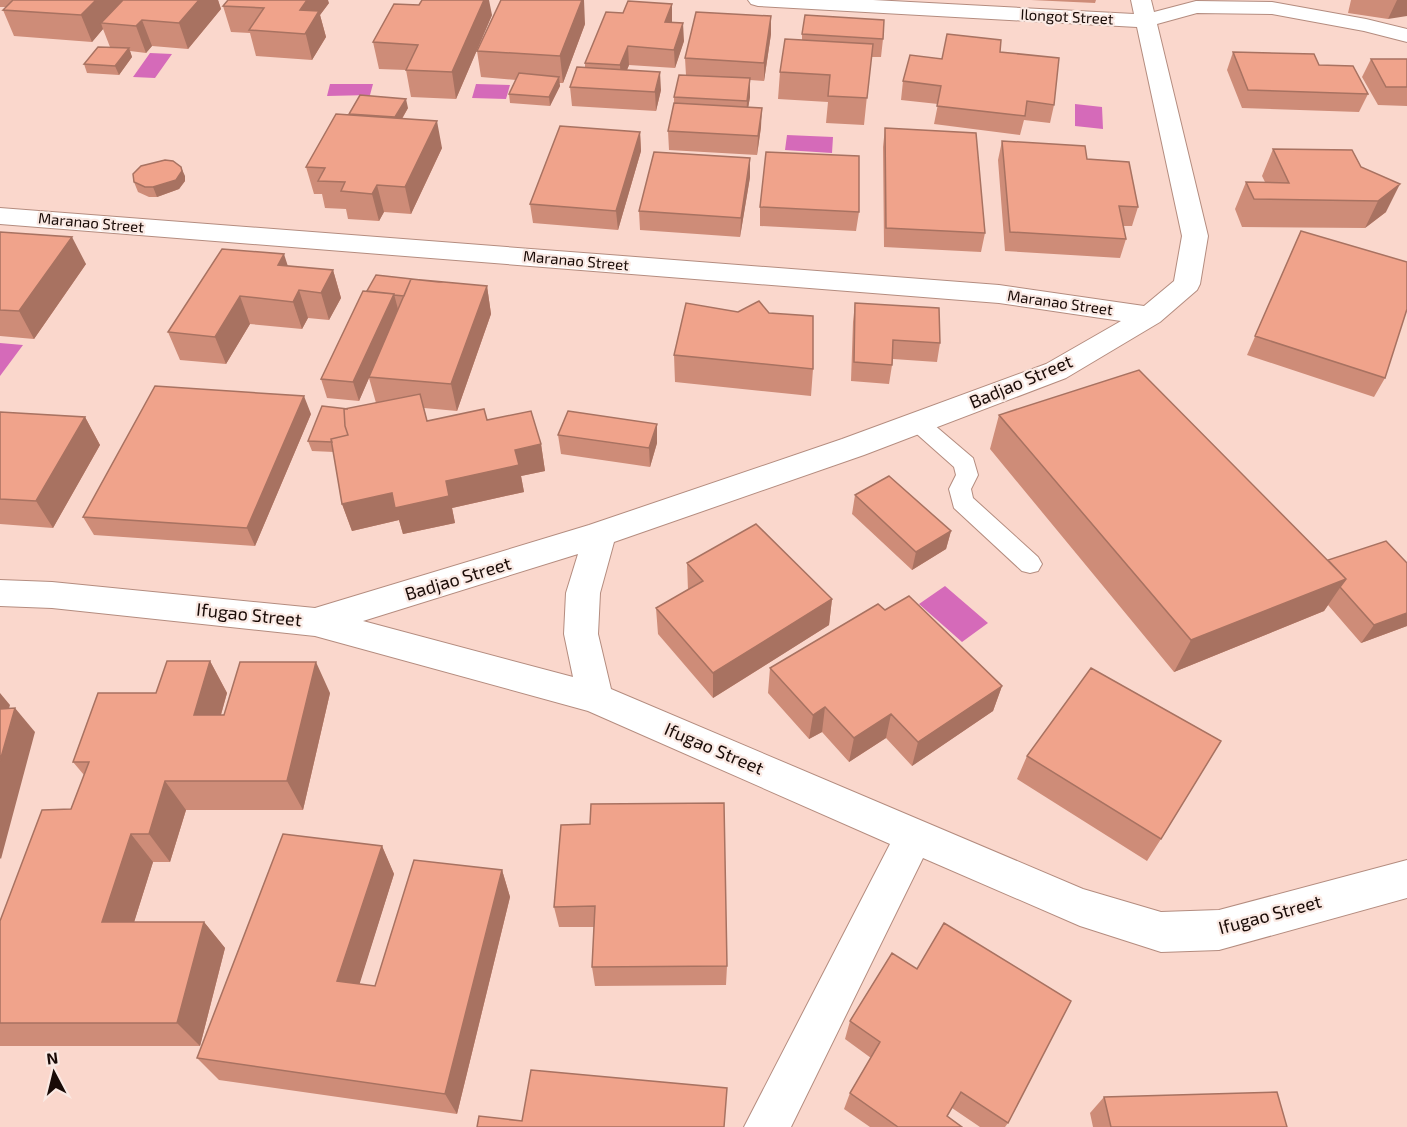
<svg xmlns="http://www.w3.org/2000/svg" width="1407" height="1127" viewBox="0 0 1407 1127" font-family="'Exo 2',sans-serif">
  <rect width="100%" height="100%" fill="#fad7cc"/>
  <!-- water -->
  <path fill="#d56ab9" d="M150 53 172 54 155 78 133 77Z
    M330 84H373L370 95 327 96Z
    M476 84 510 85 506 99 472 98Z
    M1075 104 1102 107 1103 129 1075 126Z
    M787 135 833 137 832 153 785 150Z
    M0 343 23 345 0 376Z
    M945 586 988 623 962 642 919 604Z"/>
  <g fill="none" stroke-linecap="round" stroke-linejoin="round">
    <!-- service casing -->
    <g stroke="#b48c7f" stroke-width="2">
      <path id="service" d="M918 415 926 418 973 458 978 475 971 489 973 498 1038 557 1042 564 1038 571 1030 573 1022 571 954 508 949 489 956 475 954 467 910 428 907 423 910 418Z"/>
    </g>
    <!-- minor casing -->
    <g stroke="#b48c7f" stroke-width="2">
      <path id="minor" d="M748 0H873L1134 14 1131 0H1151L1154 12 1196 1 1272 2 1366 19 1407 29V42L1364 31 1272 14 1197 13 1157 24 1208 236 1200 284 1197 290 1160 322 1066 378 864 455 614 542 600 593 598 634 611 689 1083 889 1161 912 1219 910 1407 860V898L1219 950 1161 952 1080 926 923 858 791 1127H744L890 844 588 711 315 636 52 608 0 606V580L52 582 315 608 589 525 842 439 1046 364 1121 321 999 303 0 224V208L999 285 1144 306 1174 281 1182 236 1137 27 758 6 751 4ZM578 554 566 593 564 634 573 677 363 621Z"/>
    </g>
    <!-- service -->
    <use href="#service" fill="#fff" fill-rule="evenodd"/>
    <!-- minor -->
    <use href="#minor" fill="#fff" fill-rule="evenodd"/>
  </g>
  <!-- wall -->
  <path fill="#ce8c78" d="M0 0H218L221 9 188 49 152 46 146 53 130 51 132 57 119 75 87 73 84 64 110 47 103 29 92 42 14 36 3 10 6 7H0Z
    M1031 0H1096L1095 3Z
    M1351 0H1407L1388 19 1348 13Z
    M329 3 320 15 326 37 312 60 256 56 250 33 231 32 223 6Z
    M492 15 456 99 411 97 406 70 379 69 373 42Z
    M771 16V34L764 81 750 80V97L748 108 761 127 757 155 669 150 668 131 674 104V97L686 75 685 58Z
    M672 22 684 41 675 68 629 65 627 70 661 90 656 111 572 106 570 87 585 68V63Z
    M585 24 563 83H559L560 86 550 106 510 103 509 94 516 80 481 77 477 51Z
    M802 34 883 39 881 57H871L864 125 826 123 828 102 778 99 780 72 802 40Z
    M1000 52 1054 105 1050 123 1024 120 1020 135 934 124 938 104 901 100 903 81 942 59Z
    M1233 52 1319 65 1368 94 1359 112 1242 108 1227 70Z
    M1371 59H1407V106L1378 105 1362 77Z
    M408 108 402 119 442 148 411 214 384 212 379 221 348 219 346 209 325 208 322 194H314L306 167 349 115V114Z
    M885 128 985 233 981 252 884 247 883 147Z
    M640 132 641 151 618 230 533 223 530 204Z
    M1002 141 1087 159 1138 207 1132 226H1123L1126 239 1120 258 1005 251 998 160Z
    M1273 149 1352 150 1386 212 1365 228 1242 227 1235 209 1246 182H1265L1262 176Z
    M185 176V181L179 189 157 197H149L138 192 134 182Z
    M750 177 740 237 640 230 639 211Z
    M760 207 859 212 856 231 760 226Z
    M1301 231 1385 378 1374 397 1247 355Z
    M0 232 86 264 34 339 0 336Z
    M287 266 333 270 341 298 329 320 308 318 302 329 250 324 226 364 180 360 168 332Z
    M439 282 487 286 491 314 457 411 424 408 427 421 487 420 541 444 545 471 521 476 524 492 452 508 455 523 403 534 399 520 352 531 342 504 334 452 312 451 308 441 348 409 376 403 369 378 359 401 327 398 321 379 367 291Z
    M855 303 940 343 937 362 893 359 889 384 851 381 853 322Z
    M738 312 813 369 811 396 675 382 674 355Z
    M0 412 85 417 100 445 53 528 0 524Z
    M311 414 255 546 94 535 83 517Z
    M999 415 1328 560 1407 626 1361 643 1328 605 1324 611 1174 672 990 449Z
    M558 435 657 443 650 467 561 454Z
    M855 495 951 531 946 549 912 570 852 514Z
    M687 563 832 599 829 625 713 698 658 634 656 608 688 590Z
    M885 610 1002 686 993 711 912 766 886 738 849 762 822 732 809 739 768 693 770 668Z
    M210 661 227 693 221 715 330 693 303 810H186L170 862H153L134 922H204L225 948 200 1046H0V921L71 809 84 775 73 762Z
    M1027 756 1161 839 1147 861 1017 779Z
    M561 825 727 966 726 985 595 986 592 967 594 927H559L554 907Z
    M382 846 394 874 359 984 375 986 502 870 510 897 457 1114 219 1080 197 1058Z
    M892 953 1008 1123 1005 1127H980L952 1108 947 1116 962 1127H870L844 1109 850 1093 871 1058 845 1039 850 1021Z
    M1104 1097 1287 1127H1093L1090 1113Z"/>
  <!-- shaded-wall -->
  <path fill="#a87261" d="M96 0H130L101 23 103 29 92 42 81 15Z
    M194 0H218L221 9 188 49 179 23Z
    M307 0H328L329 3 320 15 326 37 312 60 300 10Z
    M484 0H489L492 15 456 99 452 72Z
    M582 0H584L585 24 563 83 560 56Z
    M1397 0H1407V16L1388 19Z
    M672 4V22H665Z
    M771 16V34L764 81V63Z
    M142 20 152 46 146 53 136 26Z
    M683 23 684 41 675 68 674 50Z
    M628 46 629 65 621 84 620 65Z
    M129 48 132 57 119 75 115 66Z
    M660 72 661 90 656 111 655 92Z
    M559 77 560 86 550 106 549 97Z
    M750 78V97L746 120 747 101Z
    M406 99 408 108 397 127 395 117Z
    M762 108 761 127 757 155 758 136Z
    M437 121 442 148 411 214 405 187Z
    M640 132 641 151 618 230 616 211Z
    M750 158V177L740 237 741 218Z
    M181 167 185 176V181L179 189 157 197 153 187Z
    M1400 184 1386 212 1365 228 1378 201Z
    M377 185 384 212 379 221 372 194Z
    M72 237 86 264 34 339 19 311Z
    M284 254 293 282 278 265Z
    M333 270 341 298 329 320 321 293Z
    M487 286 491 314 457 411 451 384Z
    M299 290 308 318 302 329 293 302Z
    M394 294 399 313 369 377V378L359 401 353 382Z
    M240 296 250 324 226 364 215 337Z
    M304 396 311 414 255 546 247 528Z
    M85 417 100 445 53 528 36 501Z
    M657 424V443L650 467 649 448Z
    M541 444 545 471 521 476 524 492 452 508 455 523 403 534 399 520 352 531 342 504 515 450Z
    M951 531 946 549 912 570 916 552Z
    M1346 579 1324 611 1174 672 1191 640Z
    M832 599 829 625 713 698V673Z
    M1407 613V626L1361 643 1374 625Z
    M210 661 227 693 212 746 194 715Z
    M316 662 330 693 303 810 287 781Z
    M1002 686 993 711 912 766 918 742Z
    M0 693 10 705 1 736 0 734Z
    M825 707 822 732 809 739 813 715Z
    M15 708 35 732 1 859 0 858V761Z
    M891 714 886 738 849 762 854 738Z
    M165 781 186 810 170 862 149 834Z
    M131 834 153 862 126 948 102 922Z
    M382 846 394 874 353 1005 337 981Z
    M502 870 510 897 457 1114 445 1094Z
    M204 922 225 948 200 1046 177 1023Z"/>
  <!-- building -->
  <path fill="#f0a38b" stroke="#a87261" stroke-width="1.5" d="M13 0H96L81 15 3 10Z
    M123 0H199L179 23 142 20 136 26 101 23Z
    M228 0H307L300 10 319 11 305 34 249 30 264 8 223 6Z
    M422 0H484L452 72 406 70 418 45 373 42 394 4 419 5Z
    M501 0H582L560 56 477 51Z
    M628 1 672 4 665 22 683 23 674 50 628 46 620 65 585 63 606 12 623 13Z
    M696 12 771 16 764 63 685 58Z
    M805 15 884 20 883 39 802 34Z
    M947 34 1001 40 1000 52 1059 58 1054 105 1027 101 1025 116 937 106 941 86 903 81 910 55 942 59Z
    M785 39 873 44 867 98 828 96 830 75 780 72Z
    M98 47 129 48 115 66 84 64Z
    M1233 52 1314 54 1319 65 1353 66 1368 94 1248 90Z
    M1371 59H1407V87H1386Z
    M577 67 660 72 655 92 570 87Z
    M519 73 559 77 549 97 509 94Z
    M679 75 750 78 747 101 674 97Z
    M360 95 406 99 395 117 349 114Z
    M674 103 762 108 758 136 668 131Z
    M336 114 437 121 405 187 377 185 372 194 341 191 345 182 318 181 325 168 306 167Z
    M560 126 640 132 616 211 530 204Z
    M885 128 976 133 985 233 886 228Z
    M1002 141 1085 146 1087 159 1129 162 1138 207 1119 206 1126 239 1010 232Z
    M1273 149 1352 150 1361 167 1400 184 1378 201 1254 199 1246 182 1289 183Z
    M654 152 750 158 741 218 639 211Z
    M766 152 859 156V212L760 207Z
    M165 160 173 161 181 167 182 171 176 180 153 187H145L134 182 133 174 141 166Z
    M1301 231 1407 262V309L1385 378 1255 336Z
    M0 232 72 237 19 311 0 310Z
    M222 249 284 254 278 265 333 270 321 293 299 290 293 302 240 296 215 337 168 332Z
    M376 275 439 282 411 279 404 296 394 295V294L367 291Z
    M411 279 487 286 451 384 369 377Z
    M363 291 394 294 353 382 321 379Z
    M759 301 769 313 813 316V369L674 355 686 303 738 312Z
    M855 303 939 308 940 343 893 340 892 365 854 362Z
    M1139 370 1346 579 1191 640 999 415Z
    M155 386 304 396 247 528 83 517Z
    M420 394 427 421 484 409 487 420 531 411 541 444 515 450 519 465 446 481 449 496 395 508 392 493 342 504 331 439 348 435 345 426 344 409Z
    M322 406 348 409H344L345 426 348 435 331 439 332 442 308 441Z
    M568 411 657 424 649 448 558 435Z
    M0 412 85 417 36 501 0 499Z
    M889 476 951 531 916 552 855 495Z
    M756 524 832 599 713 673 656 608 703 581 687 563Z
    M1386 541 1407 563V613L1374 625 1340 587 1346 579 1328 560Z
    M909 596 1002 686 918 742 891 714 854 738 825 707 813 715 770 668 878 604 885 610Z
    M167 661H210L194 715H224L240 662H316L287 781H165L149 834H131L102 922H204L177 1023H0V921L42 810 71 809 89 762H73L98 693H156Z
    M1091 668 1221 741 1161 839 1027 756Z
    M15 708 0 761V709Z
    M724 803 727 966 592 967 595 906 554 907 561 825 590 824 591 804Z
    M283 834 382 846 337 981 375 986 414 860 502 870 445 1094 197 1058Z
    M944 923 1071 1001 1008 1123 961 1092 947 1116 962 1127H898L850 1093 880 1042 850 1021 892 953 917 969Z
    M531 1070 727 1088 724 1127H477L479 1116 522 1121Z
    M1277 1092 1287 1127H1111L1104 1097Z"/>
  <g text-anchor="middle" stroke-width="4.5" stroke-linejoin="round" paint-order="stroke">
    <!-- far-street labels -->
    <g font-size="15" fill="#190b07" stroke="#fae9e3">
      <text transform="translate(1067 17) rotate(3)" y="5">Ilongot Street</text>
      <text transform="translate(91 223) rotate(5)" y="5">Maranao Street</text>
      <text transform="translate(576 261) rotate(5)" y="5">Maranao Street</text>
      <text transform="translate(1060 303) rotate(8)" y="5">Maranao Street</text>
    </g>
    <!-- street labels -->
    <g font-size="18" fill="#190b07" stroke="#fae9e3">
      <text transform="translate(1021 382) rotate(-23)" y="6">Badjao Street</text>
      <text transform="translate(458 579) rotate(-17)" y="6">Badjao Street</text>
      <text transform="translate(249 615) rotate(6)" y="6">Ifugao Street</text>
      <text transform="translate(714 749) rotate(23)" y="6">Ifugao Street</text>
      <text transform="translate(1270 915) rotate(-15)" y="6">Ifugao Street</text>
    </g>
  </g>
  <!-- north arrow -->
  <g transform="translate(54 1073) rotate(353)" stroke="#fae9e3" stroke-width="4.5" paint-order="stroke">
  <path d="M0-4.5L10 22L0 15L-10 22Z" fill="#190b07"/>
  <text y="-9" font-size="16" font-weight="bold" text-anchor="middle" fill="#190b07">N</text>
  </g>
</svg>
